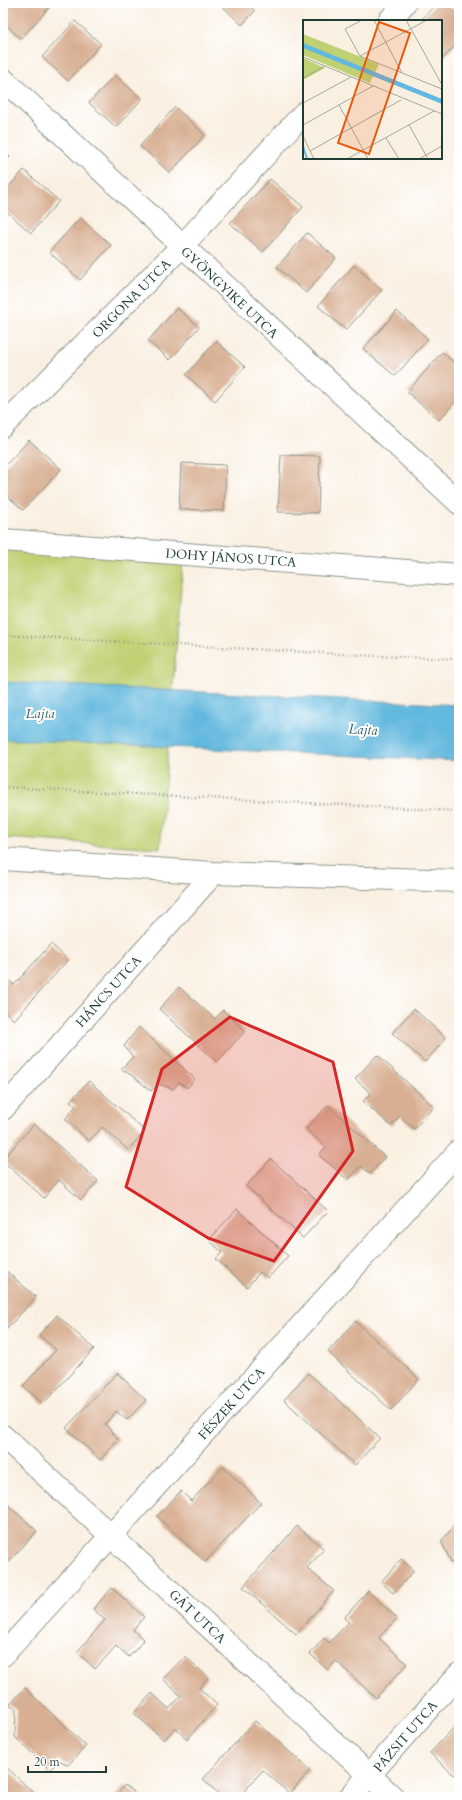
<svg xmlns="http://www.w3.org/2000/svg" width="462" height="1800" viewBox="0 0 462 1800" font-family="Cardo,serif">
  <rect width="100%" height="100%" fill="#fff"/>
  <filter id="ink" filterUnits="userSpaceOnUse"><feTurbulence type="fractalNoise" baseFrequency=".025" numOctaves="2"/><feDisplacementMap in="SourceGraphic" scale="8" xChannelSelector="R" yChannelSelector="G"/><feConvolveMatrix kernelMatrix="1 2 1 2 8 2 1 2 1" color-interpolation-filters="sRGB"/></filter>
  <filter id="wash" filterUnits="userSpaceOnUse"><feTurbulence type="fractalNoise" baseFrequency=".012" numOctaves="4" result="noise"/><feDisplacementMap in="SourceGraphic" scale="16" xChannelSelector="R" yChannelSelector="G"/><feGaussianBlur stdDeviation="0.9" result="paint"/><feColorMatrix in="noise" values="0 0 0 0 0 0 0 0 0 0 0 0 0 0 0 0 0 1.4 0 .05"/><feComposite in="paint" operator="in"/></filter>
  <g filter="url(#wash)">
    <rect width="100%" height="100%" fill="#faf0e2"/>
    <!-- green -->
    <path fill="#c0d173" stroke="#708754" d="M3 548 183 562 160 848 3 838Z"/>
    <!-- water -->
    <path fill="#62b8de" stroke="#407a89" d="M3 682 459 705V761L3 739Z"/>
    <g id="blocks">
      <!-- building -->
      <path fill="#d8af92" d="M3 3H53L21 39 3 22Z
        M219 3H247L255 11 242 25Z
        M437 3H445L459 15V41L441 61V21H420Z
        M75 21 101 44 68 81 42 57Z
        M115 75 142 99 116 127 89 103Z
        M175 107 205 135 170 173 140 146Z
        M3 151 10 157 3 164Z
        M24 170 59 201 31 233 3 208V193Z
        M270 179 303 207 263 252 230 223Z
        M80 218 111 245 80 280 49 252Z
        M307 233 336 258 306 293 277 267Z
        M354 265 382 290 346 330 318 306Z
        M177 308 199 327 170 360 148 341Z
        M397 311 428 339 395 376 363 349Z
        M216 341 245 367 215 401 186 375Z
        M442 352 459 367V398L439 420 407 392Z
        M29 440 61 469 23 510 3 492V468Z
        M281 455 320 456 318 513 278 512Z
        M181 463 226 465 224 511 179 509Z
        M51 944 68 960 14 1020 3 1010V984L7 979 14 985Z
        M179 987 215 1019 223 1010 245 1031 217 1062 159 1009Z
        M414 1009 446 1038 425 1062 392 1033Z
        M139 1027 195 1079 187 1088 179 1082 174 1089 158 1084 151 1091 133 1076 121 1069 133 1057 124 1046Z
        M377 1055 434 1107 414 1129 400 1116 391 1126 363 1101 371 1093 355 1079Z
        M89 1081 145 1131 128 1150 102 1127 89 1141 65 1119 76 1106 70 1101Z
        M328 1105 385 1157 370 1174 361 1166 348 1180 319 1155 326 1147 306 1129Z
        M34 1124 98 1181 81 1200 59 1180 44 1198 3 1161V1159Z
        M271 1159 328 1211 303 1238 246 1186Z
        M237 1209 288 1256 268 1278 260 1272 247 1287 216 1259 222 1252 209 1240Z
        M3 1268 36 1297 3 1333Z
        M57 1315 94 1349 43 1404 23 1386 56 1350 39 1335Z
        M355 1321 419 1379 391 1410 328 1352Z
        M117 1373 146 1400 127 1420 116 1411 105 1424 118 1439 100 1460 66 1428Z
        M308 1373 380 1438 355 1465 284 1400Z
        M223 1467 261 1503 205 1562 157 1516 181 1491 191 1501Z
        M3 1501 37 1531 3 1568Z
        M459 1521V1570L451 1562 441 1541Z
        M297 1526 324 1549 307 1568 334 1591 296 1634 243 1587Z
        M401 1559 414 1571 393 1593 381 1582Z
        M112 1588 144 1617 133 1630 144 1640 129 1657 116 1646 95 1669 77 1652 105 1620 93 1609Z
        M368 1591 397 1618 379 1638 407 1664 376 1698 336 1661 328 1670 310 1654 324 1638 329 1643 349 1622 344 1618Z
        M185 1656 208 1677 199 1688 217 1705 187 1739 175 1728 164 1740 134 1713 152 1693 169 1709 181 1696 163 1679Z
        M25 1688 86 1746 68 1765 59 1760 50 1770 15 1737 16 1709 9 1705Z
        M255 1721 310 1770 290 1794 263 1770 239 1797H222L203 1779Z
        M459 1722V1769L454 1775 430 1753Z
        M3 1764 38 1797H3Z
        M125 1785 139 1797H114Z"/>
    </g>
  </g>
  <g filter="url(#ink)">
    <use href="#blocks" fill-opacity="0" stroke="#8c968b" stroke-width="1"/>
    <g fill="none" stroke-linecap="round" stroke-linejoin="round">
      <!-- minor casing -->
      <g stroke="#8c968b" stroke-width="24">
        <path id="minor" d="M389 21 405 3
          M3 79 459 503
          M3 426 182 246 304 113
          M3 540 459 575
          M3 859 214 873 459 881
          M3 1109 214 873
          M3 1436 393 1797
          M3 1655 459 1151
          M350 1797 459 1674"/>
      </g>
      <!-- path -->
      <path stroke="#8c968b" stroke-width="2.5" stroke-dasharray="1 3" stroke-linecap="butt" d="M3 635 376 656 459 659
        M3 787 459 811"/>
      <!-- minor -->
      <use href="#minor" stroke="#fff" stroke-width="22"/>
    </g>
  </g>
  <!-- marked area -->
  <path fill="#d62828" fill-opacity="0.2" stroke="#d62828" stroke-width="3" stroke-linejoin="round" d="M230 1017 333 1062 353 1151 274 1261 208 1238 126 1187 162 1069Z"/>
  <g text-anchor="middle" stroke-width="4" stroke-linejoin="round" paint-order="stroke">
    <!-- street labels -->
    <g font-size="13" fill="#1f3d34" stroke="#fff">
      <text transform="translate(230 292) rotate(43)" y="5">GYÖNGYIKE UTCA</text>
      <text transform="translate(131 298) rotate(-45)" y="5">ORGONA UTCA</text>
      <text transform="translate(231 557) rotate(4)" y="5">DOHY JÁNOS UTCA</text>
      <text transform="translate(108 991) rotate(-48)" y="5">HÁNCS UTCA</text>
      <text transform="translate(231 1403) rotate(-48)" y="5">FÉSZEK UTCA</text>
      <text transform="translate(198 1616) rotate(43)" y="5">GÁT UTCA</text>
      <text transform="translate(405 1736) rotate(-49)" y="5">PÁZSIT UTCA</text>
    </g>
    <!-- water labels -->
    <g font-size="14" font-style="italic" fill="#336267" stroke="#fff">
      <text x="40" y="718">Lajta</text>
      <text transform="translate(363 729) rotate(3)" y="5">Lajta</text>
    </g>
  </g>
  <!-- overview -->
  <g transform="translate(303 20)">
    <rect width="139" height="139" fill="#faf0e2"/>
    <path d="M0 14 76 44 67 63 0 35ZM0 38 22 48 0 60Z" fill="#c0d173"/>
    <path d="M0 23 139 79V84L0 28Z" fill="#62b8de"/>
    <path fill="none" stroke="#62b8de" stroke-width="2" d="M0 126 4 139"/>
    <path fill="none" stroke="#a2a89c" stroke-width="1" d="M59 0 42 9 57 36 139 69M71 0 99 53M103 0 139 65M57 36 124 0M0 37 139 94M0 58 22 46M0 83 48 57M36 85 65 139M0 105 70 66M106 105 125 139M0 116 11 139M83 118 96 139M7 131 98 80M44 139 131 91M116 139 139 126"/>
    <path fill="#e8590c" fill-opacity="0.15" stroke="#e8590c" stroke-width="2" d="M76 2 107 13 66 134 35 123Z"/>
    <rect width="139" height="139" fill="none" stroke="#1f3d34" stroke-width="2"/>
  </g>
  <!-- margin -->
  <rect width="462" height="1800" fill="none" stroke="#fff" stroke-width="16"/>
  <!-- scale -->
  <path d="M28 1766v6h78v-6" fill="none" stroke="#1f3d34" stroke-width="2"/>
  <text x="34" y="1766" font-size="12" fill="#1f3d34" stroke="#ffffff" stroke-width="3" paint-order="stroke">20 m</text>
</svg>
